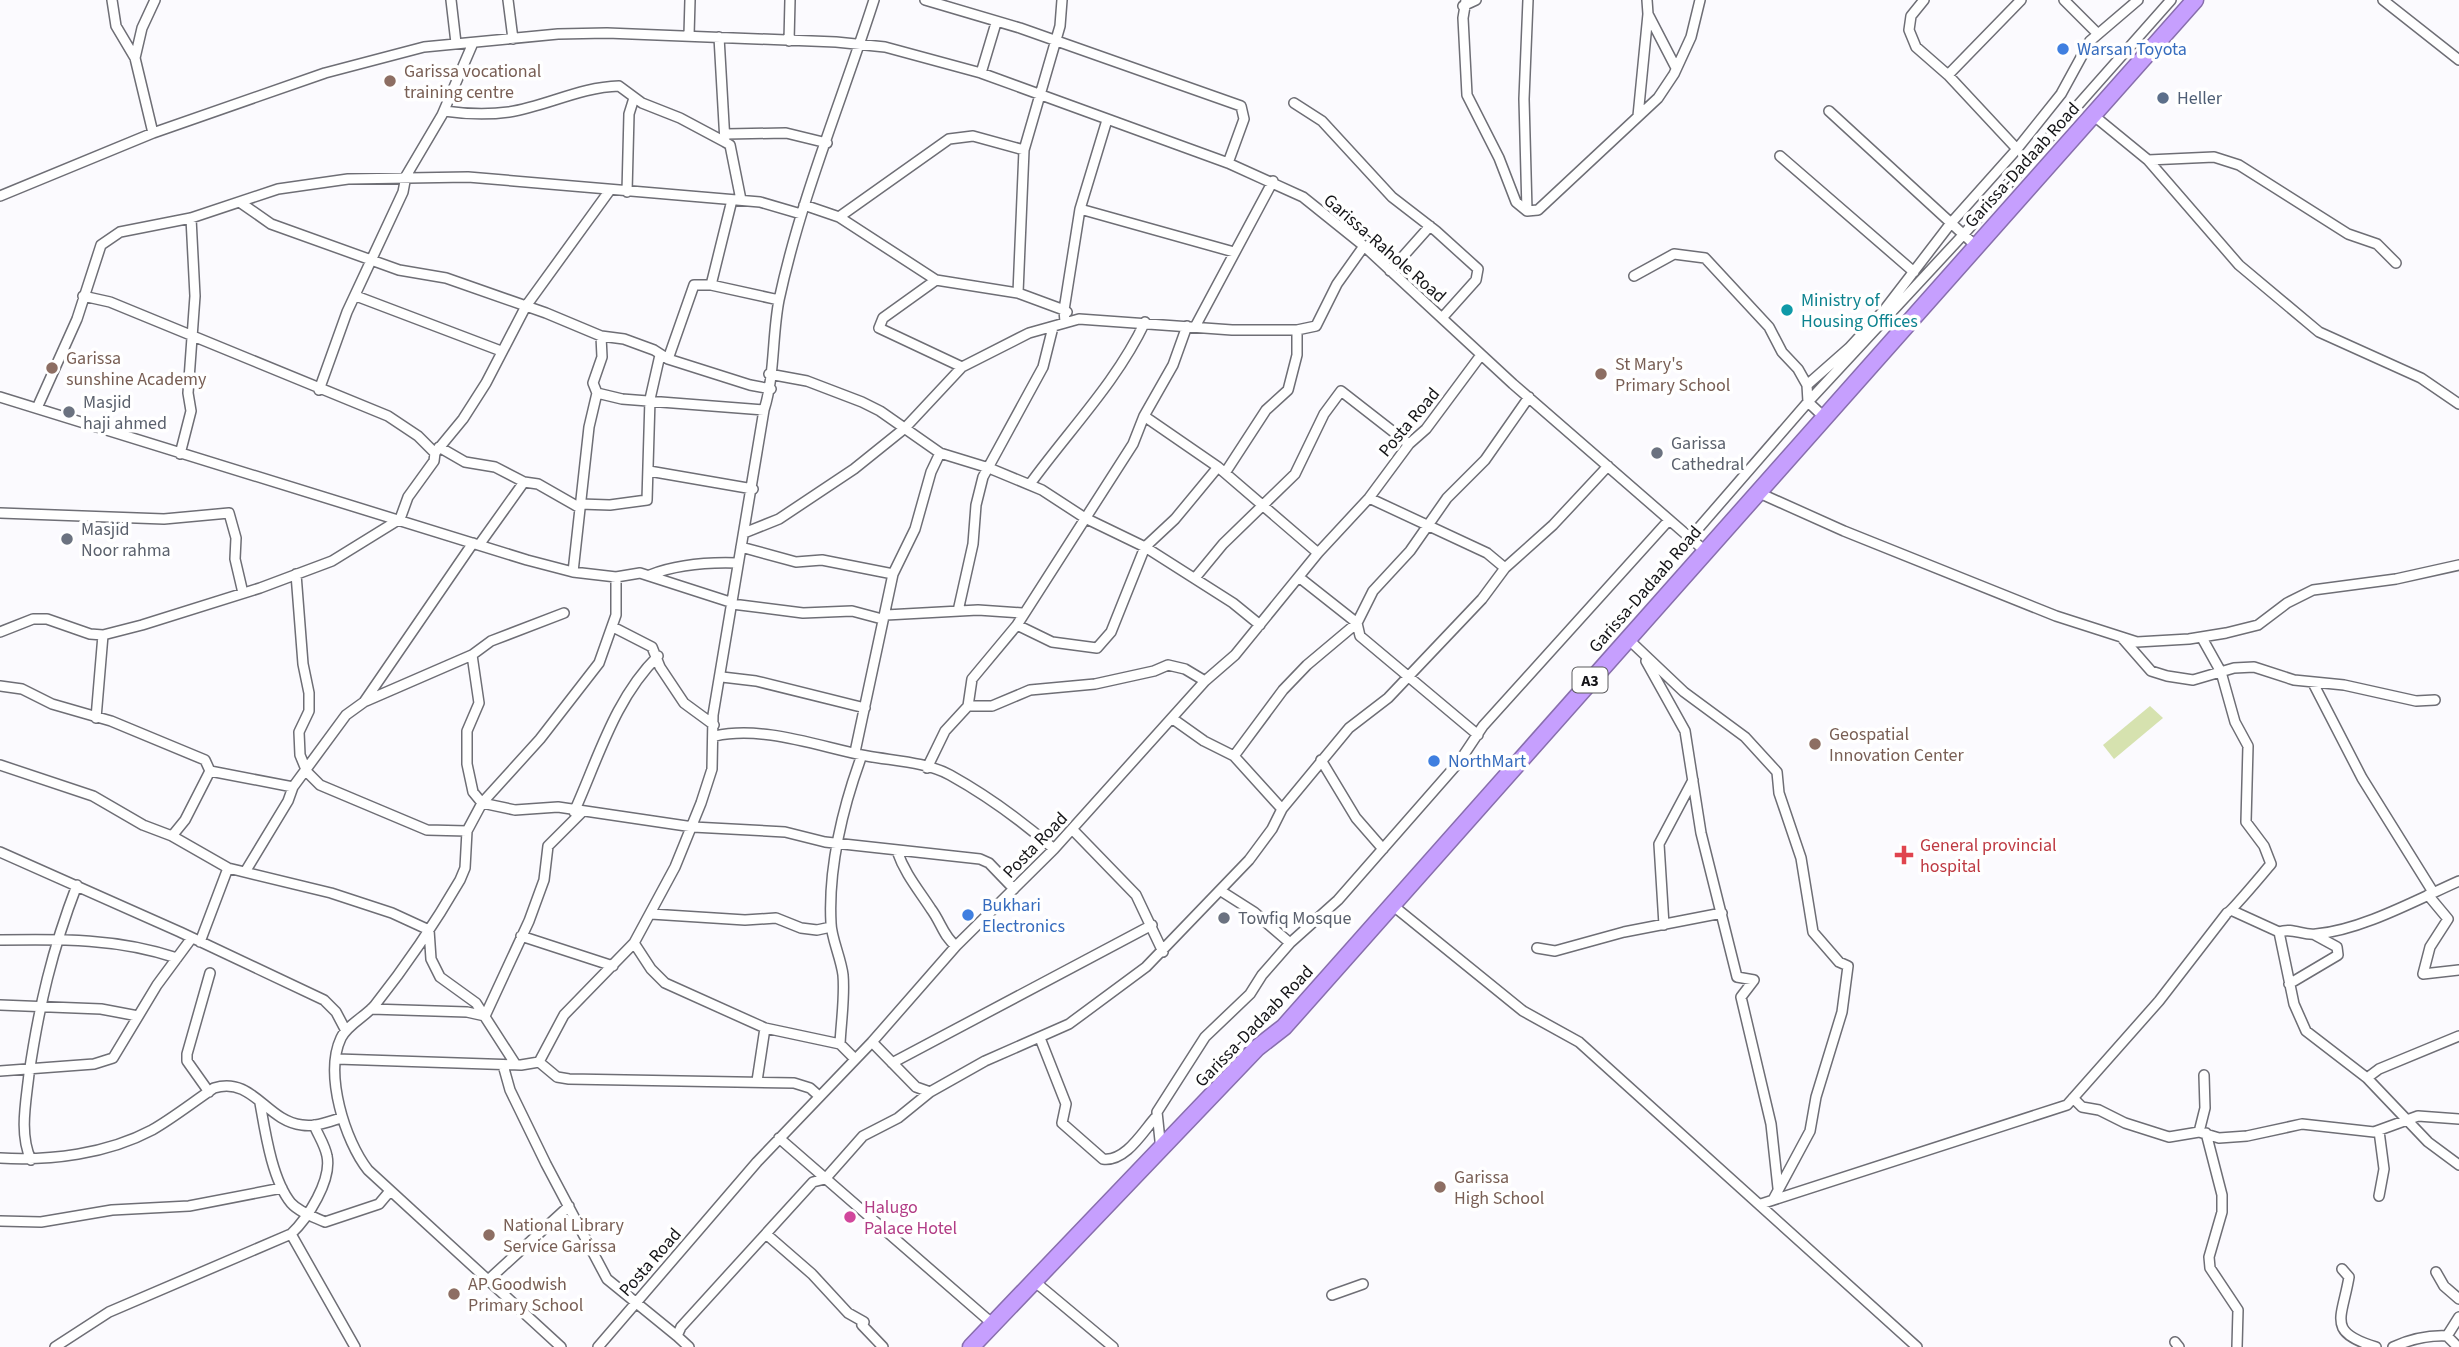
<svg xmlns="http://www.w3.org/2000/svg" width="2459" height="1347" viewBox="0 0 2459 1347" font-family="'Source Sans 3',sans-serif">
  <rect width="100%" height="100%" fill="#fbfafe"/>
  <!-- green -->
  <path fill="#d6e2af" d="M2150 706 2163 718 2114 759 2103 745Z"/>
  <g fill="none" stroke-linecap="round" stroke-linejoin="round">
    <!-- street casing -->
    <g stroke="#6e6e75" stroke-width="12">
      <path id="street" d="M112 0 116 26 135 58 153 133
        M451 0 456 43
        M508 0 513 39
        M925 0 1020 28 1241 106 1244 119 1228 163
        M1466 0 1463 18 1467 95 1499 158 1516 202 1527 211 1538 210 1658 98 1674 74 1691 37 1700 0
        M1647 0 1648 14 1676 68
        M1924 0 1911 16 1909 30 1916 47 1948 75 2017 149
        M2064 0 2098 34
        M2383 0 2459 60
        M1463 6 1476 0
        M689 35 690 0
        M719 37 725 142 730 145 741 200
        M789 41 790 0
        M135 58 142 28 155 0
        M981 73 996 23
        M1948 75 2021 0
        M1294 103 1322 121 1392 197 1436 231 1478 269 1476 280 1442 318
        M444 111C465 114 487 115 509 112 547 106 580 87 619 86L642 103 680 118 725 142
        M1829 111 1976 246
        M2093 115 2148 160 2214 157 2239 165 2348 234 2377 244 2396 263
        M1638 116 1648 14
        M726 134 786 133 827 143
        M1780 156 1914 272
        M2148 160 2239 265 2319 332 2421 378 2459 404
        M627 192 629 114 634 98
        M0 196 153 133 325 73 424 47 558 34 607 33 836 42 885 47 981 73 1228 163 1303 197 1364 246 1513 384 1704 550
        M241 203 271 224 399 270 446 278 546 313 601 336 624 339 654 350 668 359 750 385 771 389
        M804 205 839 217 936 280 1018 293 1064 310 1065 322
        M1080 209 1107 120
        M1527 211 1524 99 1528 0
        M839 217 949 139 973 136 1024 150
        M1390 271 1430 226
        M1634 276 1674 254 1705 258 1769 327 1782 352 1798 369 1807 385 1808 402 1824 417
        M936 280 883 318 879 328 962 367
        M711 285 732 200
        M1018 293 1024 150 1060 26 1062 0
        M83 296 110 302 388 416 418 436 435 453
        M356 296 501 351
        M1067 312 1064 310 1080 209 1234 252
        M1196 325 1273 181
        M668 359 694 285H711L779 300
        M769 374 807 381 862 402 880 411 940 453 989 468 1042 490 1085 518 1145 547 1233 603 1260 625
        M1807 385 1849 348 1885 309 1951 223 2017 149 2061 94 2090 41 2138 0
        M319 390 347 312 403 192 406 176 442 115 473 43
        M597 393 622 399 764 410
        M0 397 527 560 573 572 616 577 640 573 730 602
        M37 408 77 319 101 245 120 232 191 218 278 189 348 179 468 177 760 202 801 214
        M1144 416 1218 467
        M439 447 465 462 495 467 524 482 538 484 580 508
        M180 454 191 411 188 393 195 296 191 218
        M649 471 753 489
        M1225 473 1318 553
        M1030 484C1069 430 1116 383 1145 322
        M1757 492 1844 531 2056 616 2137 642 2189 639 2226 633 2258 625 2287 603 2313 590 2396 579 2459 565
        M1369 498 1487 553 1505 568
        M580 504 610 505 647 500 650 399 660 355
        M0 513 164 519 229 513 236 538 235 559 243 593
        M744 533 779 519 854 469 905 428 962 367 1029 333 1079 319 1232 330H1297L1316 326 1337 284 1364 246
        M1690 538 1808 402 1963 235 2171 0
        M479 545 524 482
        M741 547 796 562 822 560 893 574
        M573 572 589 427 597 393 593 383 602 357 601 336
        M296 574 303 664 309 693V711L299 732 300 755 307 772 320 785 427 830 467 831
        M650 575C678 564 707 562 737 563
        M1195 578 1223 544 1295 474 1324 414 1341 391 1409 444
        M1300 578 1357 623 1360 636 1478 735
        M732 604 803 613 852 611 882 619
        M958 611 973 544 976 505 983 477 1043 367 1053 327
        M886 615 978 610 1022 613
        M1017 625 1052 642 1097 648 1111 632 1145 547 1175 519 1218 467 1225 473 1266 410 1288 390 1297 355V330
        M613 627 652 647 660 667 684 703 714 725
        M0 632 33 619H47L90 634 103 635 142 625 260 588 332 561 400 519 408 497 434 461 435 453 463 419 486 383 526 306 610 190
        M1627 638 1684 692 1745 737 1777 772 1779 793 1801 858 1813 932 1839 962 1848 966 1842 1012 1816 1097 1810 1131 1774 1198
        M2123 639 2151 671 2167 676 2193 680 2234 668 2254 667 2294 680 2344 685 2416 701 2435 700
        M472 655 479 703 467 731V764L473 792 482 803 515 810 558 807 693 827 785 832 825 842 980 859 989 863 1014 889
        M1646 661 1685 731 1701 833 1737 977 1754 980 1741 997 1771 1124 1778 1188
        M722 677 756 681 865 708
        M2313 683 2362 778 2433 892
        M0 686 22 689 52 704 111 721 205 760 210 771 293 787 346 715 364 702 473 543
        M366 701 472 655 491 641 564 613
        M968 706H992L1030 690 1095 684 1154 671 1168 665 1185 669 1205 681
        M96 718 103 635
        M1173 719 1204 741 1234 756 1282 809
        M715 736C763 725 820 747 867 756 894 761 926 762 950 775 986 795 1023 822 1054 849
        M855 752 893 574 915 529 931 472 940 453
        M1234 756 1283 690 1307 665 1357 623 1373 591 1410 551 1447 498 1485 460 1529 397
        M1321 760 1356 818 1383 849
        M0 765 93 796 143 825 172 836 185 820 210 771
        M927 768 945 731 968 706 972 679 1017 625 1133 444 1144 416 1173 365 1187 326
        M574 812C598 759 615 698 658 656
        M1072 829 1136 895 1163 952
        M172 836 228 868 331 893 392 913 429 930 431 959 440 977 476 1003 516 1065
        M897 851C905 874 918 889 931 909 941 922 943 936 956 946
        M0 852 180 932 324 1000 336 1012 346 1031
        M245 872 288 801 293 787
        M1221 891 1254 912 1290 943
        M2428 895 2448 919 2430 947 2423 974 2459 970
        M1391 904 1523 1011 1579 1042 1917 1347
        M2233 911 2279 932C2293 927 2303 936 2316 934 2362 930 2418 899 2459 881
        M651 914 745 920 776 918 801 928 817 930 831 927
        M1664 925 1659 844 1693 780
        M2279 932 2294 1004 2306 1031 2367 1078 2428 1142 2459 1165
        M521 936 613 966
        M0 940C61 939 118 938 177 958
        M200 942 228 868
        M634 943 651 969 665 983 765 1028 840 1044 855 1059
        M1537 948 1555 951 1624 932 1722 913
        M2289 984 2338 955 2337 947 2315 935
        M0 1005 101 1009 138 1016
        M371 1009 467 1012 485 1016 529 921 544 880 548 846 581 813
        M1040 1038 1066 1104 1062 1123 1103 1159C1125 1162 1142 1133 1155 1118
        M872 1042 916 1087 930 1092
        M840 1044C841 1022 845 997 843 975 841 958 831 937 831 923 828 868 843 806 862 755
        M337 1059 521 1065 539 1062 564 1015 634 943 675 867 701 803 712 769 713 715 764 410C775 375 772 336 779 300 801 197 842 100 874 0
        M539 1062 557 1077 569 1079 794 1083 810 1088 819 1096
        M892 1063 1152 925
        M503 1065 510 1090 546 1164 607 1279 677 1336
        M0 1071 94 1064 113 1058 157 985 191 939
        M2367 1078 2379 1069 2459 1036
        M757 1081 765 1028
        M209 1092 187 1061V1054L210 973
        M2073 1098 2082 1107 2099 1110 2125 1123 2169 1137 2199 1132 2219 1138 2247 1136 2302 1124 2374 1132 2418 1116 2459 1119
        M260 1103C265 1131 272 1180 291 1203 299 1212 314 1217 325 1222L379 1204 390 1191
        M2379 1131 2384 1169 2379 1196
        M2199 1132 2205 1108 2204 1075
        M2206 1133 2222 1195V1212L2209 1257 2210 1268 2238 1310 2237 1347
        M779 1138 994 1325
        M1161 1150 1157 1112 1205 1037 1250 994 1262 975 1290 943 1338 900 1459 762 1483 726 1669 520
        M0 1158C50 1161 107 1154 152 1130 173 1118 193 1102 214 1088 253 1076 266 1121 302 1125 316 1127 328 1122 341 1118
        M31 1160C19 1134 26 1102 29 1074 39 1006 52 950 77 885
        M1761 1204 2067 1105 2159 1001 2227 913C2232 911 2264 872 2271 864L2264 846 2246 822 2248 746 2235 722 2221 672 2202 638
        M0 1221 41 1222 112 1210 189 1206 282 1188
        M291 1234 355 1347
        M766 1234 812 1274 848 1313 864 1322 862 1325 883 1347
        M2342 1269 2349 1277C2342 1319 2326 1332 2376 1347
        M2436 1272 2444 1286 2459 1299
        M487 1281 569 1206
        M1034 1281 1113 1347
        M1332 1295 1363 1284
        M2447 1336 2459 1317
        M2175 1342 2179 1347
        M55 1347 109 1312 291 1234C308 1218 332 1180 327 1156 325 1145 318 1135 314 1125
        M561 1347 368 1170C345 1141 324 1074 341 1038 347 1025 366 1016 375 1005 406 966 435 923 460 880L465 868 467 831 482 803 540 739 599 663 616 615V577
        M598 1347 757 1162 872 1042 956 946 1054 849 1205 681 1235 655 1318 553 1369 498 1409 444 1426 429 1481 355
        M689 1347 677 1336 681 1327 813 1182 825 1179 863 1136 898 1118 930 1092 985 1061 1069 1024 1146 967 1249 860 1272 829 1282 809 1349 728 1388 698 1482 599 1505 568 1553 525 1608 466
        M2393 1347C2411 1339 2427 1335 2447 1336L2458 1347"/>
    </g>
    <!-- highway casing -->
    <g stroke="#886ead" stroke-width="19">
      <path id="highway" d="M971 1347 1257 1048 1284 1027 2195 0"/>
    </g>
    <!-- street -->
    <use href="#street" stroke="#fff" stroke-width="9"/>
    <!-- highway -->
    <use href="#highway" stroke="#c69ffe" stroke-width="16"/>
  </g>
  <!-- markers -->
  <g fill="#3f7fe0" stroke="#fff" stroke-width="2.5">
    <circle cx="2063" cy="49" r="7"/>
    <circle cx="1434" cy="761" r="7"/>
    <circle cx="968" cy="915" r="7"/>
  </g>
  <g fill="#8d6e63" stroke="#fff" stroke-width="2.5">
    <circle cx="390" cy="81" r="7"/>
    <circle cx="52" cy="368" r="7"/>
    <circle cx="1601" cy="374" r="7"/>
    <circle cx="1815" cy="744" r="7"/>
    <circle cx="1440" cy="1187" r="7"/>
    <circle cx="489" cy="1235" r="7"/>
    <circle cx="454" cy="1294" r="7"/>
  </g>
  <circle fill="#5c6f8a" stroke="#fff" stroke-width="2.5" cx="2163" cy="98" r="7"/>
  <circle fill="#0f9aa8" stroke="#fff" stroke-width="2.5" cx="1787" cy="310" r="7"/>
  <g fill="#6b7280" stroke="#fff" stroke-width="2.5">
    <circle cx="69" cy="412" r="7"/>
    <circle cx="1657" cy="453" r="7"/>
    <circle cx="67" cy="539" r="7"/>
    <circle cx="1224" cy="918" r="7"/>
  </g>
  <path fill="#e0444e" stroke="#fff" stroke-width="2.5" d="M1900.5 844.5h7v7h7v7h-7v7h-7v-7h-7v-7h7z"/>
  <circle fill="#d1479c" stroke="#fff" stroke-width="2.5" cx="850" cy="1217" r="7"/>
  <g text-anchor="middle" stroke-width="7" stroke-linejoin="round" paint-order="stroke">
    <!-- shield labels -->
    <rect fill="#fff" stroke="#5a5a5d" stroke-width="2" x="1572.5" y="667.5" width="35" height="25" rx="5"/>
    <g font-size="16" font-weight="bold" fill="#141417">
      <text x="1590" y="686">A3</text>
    </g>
    <!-- shop labels -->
    <g font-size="18" fill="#366cbe" stroke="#fff" text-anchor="start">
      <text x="2077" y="55">Warsan Toyota</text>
      <text x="1448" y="767">NorthMart</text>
      <text x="982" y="911">Bukhari<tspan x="982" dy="21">Electronics</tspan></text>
    </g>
    <!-- education labels -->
    <g font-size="18" fill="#785e54" stroke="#fff" text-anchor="start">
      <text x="404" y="77">Garissa vocational<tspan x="404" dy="21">training centre</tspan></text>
      <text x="66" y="364">Garissa<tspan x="66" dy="21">sunshine Academy</tspan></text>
      <text x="1615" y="370">St Mary's<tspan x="1615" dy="21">Primary School</tspan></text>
      <text x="1829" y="740">Geospatial<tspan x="1829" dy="21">Innovation Center</tspan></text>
      <text x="1454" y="1183">Garissa<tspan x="1454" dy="21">High School</tspan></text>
      <text x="503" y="1231">National Library<tspan x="503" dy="21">Service Garissa</tspan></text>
      <text x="468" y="1290">AP Goodwish<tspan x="468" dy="21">Primary School</tspan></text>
    </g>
    <!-- service labels -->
    <g font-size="18" fill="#4e5e75" stroke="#fff" text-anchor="start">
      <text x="2177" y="104">Heller</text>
    </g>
    <!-- street labels -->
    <g font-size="18" fill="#141417" stroke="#fff">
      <text transform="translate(2022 165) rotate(-48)" y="6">Garissa-Dadaab Road</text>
      <text transform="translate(1385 248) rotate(41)" y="6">Garissa-Rahole Road</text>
      <text transform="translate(1409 422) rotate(-50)" y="6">Posta Road</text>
      <text transform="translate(1645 589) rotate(-49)" y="6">Garissa-Dadaab Road</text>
      <text transform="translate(1035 845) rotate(-46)" y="6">Posta Road</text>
      <text transform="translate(1254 1026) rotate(-46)" y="6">Garissa-Dadaab Road</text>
      <text transform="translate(650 1262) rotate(-49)" y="6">Posta Road</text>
    </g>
    <!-- culture labels -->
    <g font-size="18" fill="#0d838f" stroke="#fff" text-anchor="start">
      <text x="1801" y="306">Ministry of<tspan x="1801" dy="21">Housing Offices</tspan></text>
    </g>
    <!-- worship labels -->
    <g font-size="18" fill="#5b616d" stroke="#fff" text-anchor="start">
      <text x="83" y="408">Masjid<tspan x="83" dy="21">haji ahmed</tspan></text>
      <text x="1671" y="449">Garissa<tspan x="1671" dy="21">Cathedral</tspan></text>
      <text x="81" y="535">Masjid<tspan x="81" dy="21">Noor rahma</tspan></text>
      <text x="1238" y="924">Towfiq Mosque</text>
    </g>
    <!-- health labels -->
    <g font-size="18" fill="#be3a42" stroke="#fff" text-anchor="start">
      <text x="1920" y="851">General provincial<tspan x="1920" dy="21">hospital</tspan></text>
    </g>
    <!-- hotel labels -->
    <g font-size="18" fill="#b23c85" stroke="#fff" text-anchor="start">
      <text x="864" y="1213">Halugo<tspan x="864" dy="21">Palace Hotel</tspan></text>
    </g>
  </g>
</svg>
